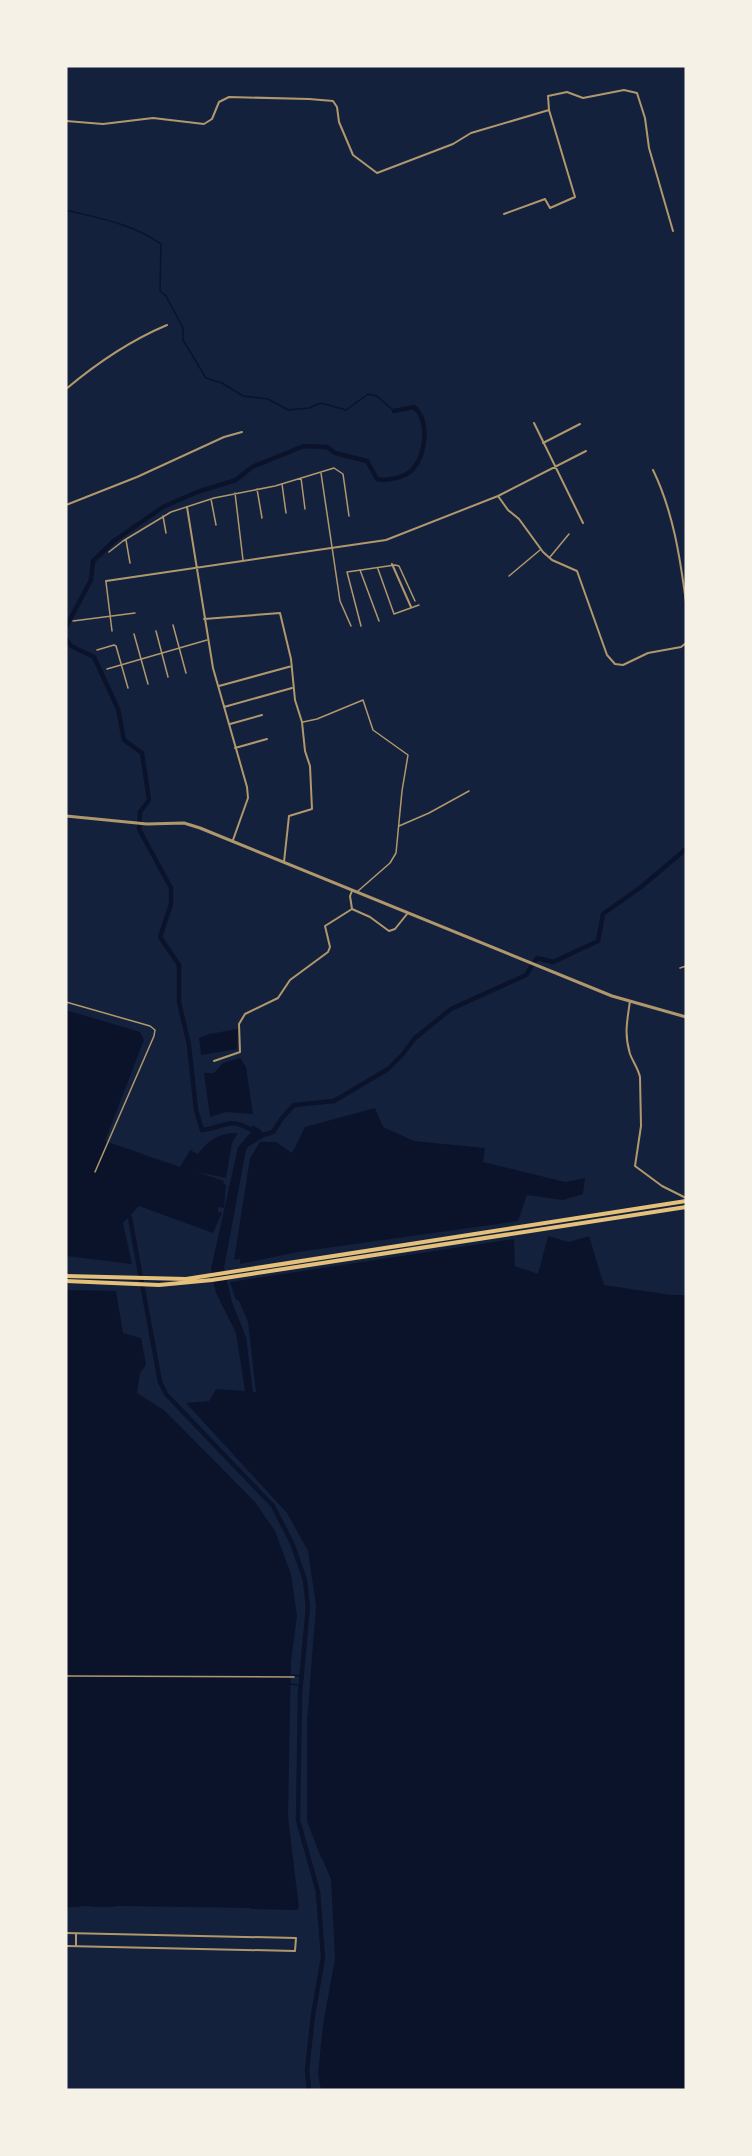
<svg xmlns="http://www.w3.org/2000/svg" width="752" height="2156" viewBox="0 0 752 2156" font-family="'Public Sans',sans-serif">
  <rect width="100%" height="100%" fill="#14213d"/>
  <!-- water -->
  <path fill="#0b132b" d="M66 1010 140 1032 144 1040 105 1141 180 1167 190 1150 198 1154C208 1140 220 1132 238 1133L232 1143 226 1178 197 1172 224 1181 223 1184 226 1185 224 1208 218 1207V1212L222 1213 213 1233 139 1206 123 1223 132 1264 66 1256Z
    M238 1029 237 1049 201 1055 199 1038 209 1034Z
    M240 1058 246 1067 253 1114 225 1112 210 1117 204 1073H214L223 1063Z
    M375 1108 383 1127 414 1141 485 1148 483 1162 565 1182 585 1178 583 1194 563 1200 527 1195 518 1221 298 1252 240 1264V1259L234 1260 250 1158 260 1142H276L292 1153 305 1127Z
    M252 1125 260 1129 264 1135 252 1139 246 1150 224 1268 232 1302 246 1337 253 1392H256L248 1322 239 1301 236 1300 230 1282 514 1239 515 1266 538 1274 548 1236 569 1242 589 1236 604 1285 671 1295H686V2090H321L318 2074 323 2024 335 1959 331 1879 322 1858H321L307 1821V1721L316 1606 308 1551 287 1513 186 1403 209 1401 216 1389 245 1391 236 1333 216 1293 211 1269 238 1147 251 1132Z
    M66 1290 116 1291 123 1333 141 1338 146 1365 140 1373 137 1393 165 1411 255 1502 275 1531 291 1574 297 1616 291 1661 288 1816 299 1908 297 1910 251 1909V1908L118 1906C106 1908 98 1907 87 1906 79 1906 74 1908 66 1907Z"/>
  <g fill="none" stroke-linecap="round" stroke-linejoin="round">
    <!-- stream -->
    <path stroke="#0b132b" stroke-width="1.5" d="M66 210C98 218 134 224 161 244L160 291 166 296 183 328V340L206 378 222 383 243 396 268 399 288 410 309 408 321 403 346 410 368 394 377 396 394 411
      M292 1675 302 1676
      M289 1684 302 1685"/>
    <!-- canal -->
    <path stroke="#0b132b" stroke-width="4.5" d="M66 627 91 580 93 561 114 541 163 507 197 492 236 480 252 467 304 446 327 447 335 453 367 461 377 479C387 481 405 478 413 469 426 454 430 421 414 407L394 411
      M66 639 71 646 94 657 118 709 124 740 142 753 149 800 140 812 139 829 171 888V904L160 937 179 965V1002L189 1045 196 1110 202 1130C212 1129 218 1126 227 1124 237 1121 247 1128 256 1132
      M245 1146 263 1135 273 1132 282 1118 294 1105 334 1101 388 1069 402 1055 415 1038 451 1009 526 975 537 958 553 962 598 941 603 914 641 887 686 849
      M126 1213 130 1218 160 1382 166 1394 273 1506 292 1543 305 1580 308 1607 300 1693 298 1820 318 1892 323 1958 313 2015 307 2070 309 2090"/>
    <!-- service -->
    <path stroke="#b1986c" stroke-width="1.5" d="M321 473 340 601 351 626
      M301 478 305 509
      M282 484 286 513
      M257 489 262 518
      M235 493 243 560
      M211 499 216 525
      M163 516 166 533
      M126 540 130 563
      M109 552 123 541 171 512 214 498 275 486 334 468 343 474 349 516
      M550 557 569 534
      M378 569 394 614 419 605
      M360 570 379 621
      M509 576 540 550
      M106 582 112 631
      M73 621 135 613
      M173 625 186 673
      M361 626 347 572 395 565 399 566 415 601
      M156 631 168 677
      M134 634 148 684
      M97 650 114 645 116 646 128 688
      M107 669 207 640
      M303 722 317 719 363 700 373 730 408 755 402 791 396 853 390 863 358 891
      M399 826 429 813 469 791
      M680 968 686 966
      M66 1002 150 1026 155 1030 154 1036 95 1172
      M66 1676 294 1677"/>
    <!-- minor -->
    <path stroke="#b1986c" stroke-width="2" d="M66 121 103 124 153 118 204 124 212 119 219 102 229 97 309 99 333 101 337 107 339 122 353 155 377 173 453 144 471 133 549 110
      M504 214 545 199 550 208 575 197 549 110 548 96 567 92 583 98 624 90 637 93 645 118 649 148 673 231
      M66 389C97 363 129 341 167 325
      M534 423 583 523
      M543 443 580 424
      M653 470C673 511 680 557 686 602
      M498 496 508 510 519 519 543 552 552 560 577 571 607 655 615 664 623 665 648 653 681 647 686 643
      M66 505 137 477 224 437 242 432
      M187 507 213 668 247 787 248 798 233 840
      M392 564 411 607
      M106 581 386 540 498 496 586 451
      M204 619 280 613 291 659 295 700 302 722 305 751 310 766 312 809 289 816 284 862
      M219 686 292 666
      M224 707 292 688
      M230 724 262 715
      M235 748 267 739
      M352 909 370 917 389 931 395 929 407 914
      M630 1001C627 1022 624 1034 630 1054 633 1062 638 1068 640 1077L641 1126 635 1166 662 1186 686 1198
      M214 1061 240 1052 239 1024 245 1014 278 998 290 980 328 952 330 947 325 926 352 909 350 896 352 891
      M66 1933 296 1938 295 1951 66 1946
      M76 1946V1934"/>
    <!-- tertiary -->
    <path stroke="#b1986c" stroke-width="3" d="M66 816 147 824 184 823 200 828 612 996 686 1017"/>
    <!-- primary -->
    <path stroke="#e5c07b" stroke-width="4" d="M66 1276 186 1279 686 1201
      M66 1281 159 1285 212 1280 686 1207"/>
  </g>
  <!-- border -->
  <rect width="752" height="2156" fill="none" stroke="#f6f1e7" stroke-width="135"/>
</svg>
